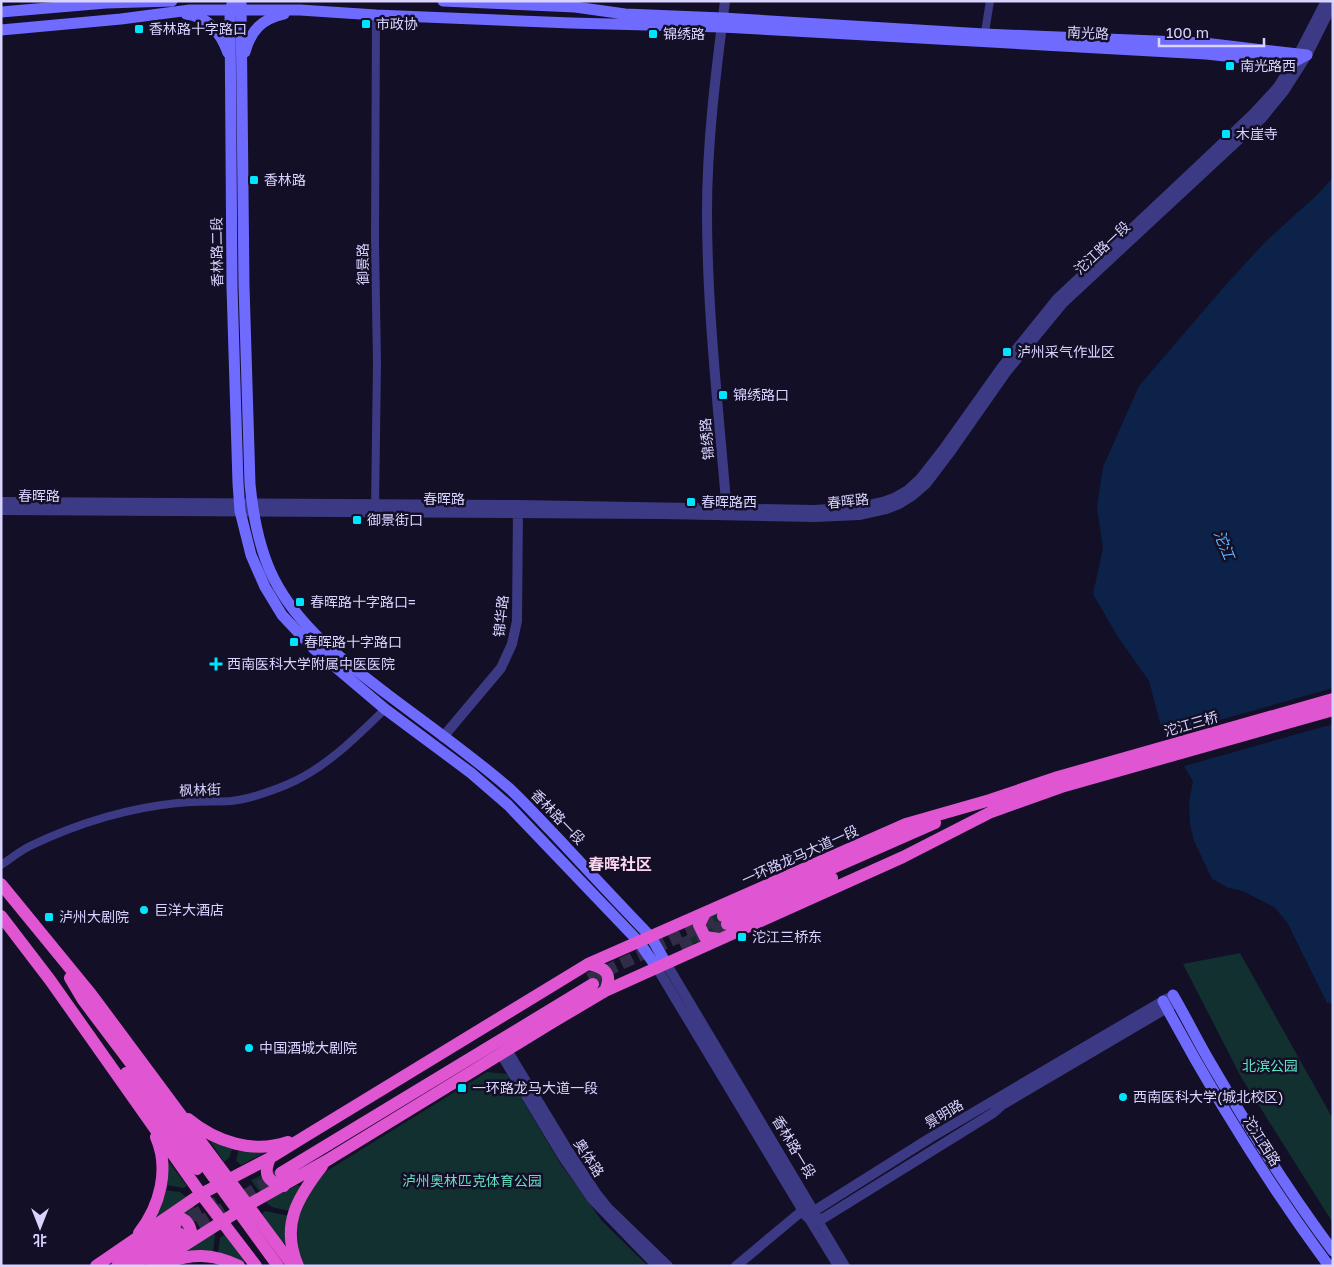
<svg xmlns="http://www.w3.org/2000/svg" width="1334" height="1267" viewBox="0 0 1334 1267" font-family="'Golos Text','Noto Sans SC',sans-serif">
  <rect width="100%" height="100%" fill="#130f26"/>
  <!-- green -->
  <path fill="#12302f" d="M720 911 726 929 716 933 708 932 705 925 706 919Z
    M695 931 701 940 691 945 686 935Z
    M1240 953 1333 1119V1223L1241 1077 1183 964Z
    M594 970 602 974 603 985 597 990 586 973Z
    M487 1072 507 1074 560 1163 602 1221 648 1266H305L295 1244 297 1214 308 1194 325 1172Z
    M208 1138 233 1147 229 1158 224 1162Z
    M239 1148 264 1152V1153L241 1165 236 1161Z
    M167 1161 169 1162 187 1186 184 1188 166 1185Z
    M262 1175 273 1186 260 1193 251 1180Z
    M297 1185 301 1186 291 1211C282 1209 270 1209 265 1201Z
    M165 1190 180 1192 186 1197 157 1217 155 1216Z
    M193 1206 201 1216 194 1221 183 1213Z
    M265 1211 289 1216 286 1244 282 1242 262 1214Z
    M213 1233 215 1235 213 1253H186V1249Z
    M225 1234 245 1261 244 1263 218 1253 220 1238Z"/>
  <!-- water -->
  <path fill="#0c2248" d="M1333 177V1004L1327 1003 1287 922 1274 907 1243 891 1229 888 1212 879 1194 841 1190 824 1189 803 1193 781 1162 730 1149 681 1118 637 1093 594 1103 548 1097 507 1103 467 1139 386 1223 288 1265 242 1318 194Z"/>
  <!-- pier -->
  <path fill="#130f26" d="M1333 688V724L1181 767 1163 736Z"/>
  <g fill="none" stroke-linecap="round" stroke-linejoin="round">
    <!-- trunk-tunnel -->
    <path stroke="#312d47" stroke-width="12" stroke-dasharray="12 6" stroke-linecap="butt" d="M680 945 727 924
      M589 979 723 916
      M175 1226 219 1201
      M182 1233 279 1175"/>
    <!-- minor -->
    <path stroke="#3d3a85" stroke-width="8" d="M984 38 990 1
      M375 509 377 363 375 244 376 15
      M1 865C10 859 20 851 30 846 76 824 127 808 178 803 196 801 214 802 231 801 249 799 269 792 286 785 325 769 355 738 385 709
      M807 1217 837 1266
      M819 1221 846 1266"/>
    <!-- tertiary -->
    <path stroke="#3d3a85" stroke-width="10" d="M725 1C716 71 707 142 707 212 707 313 719 413 727 514
      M1 502 518 505 814 510 859 507 883 502 894 498 908 490 920 479 945 447 1002 367 1057 299 1208 157 1255 112 1278 87 1299 53 1326 1
      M1 510 663 514 815 517 859 515 886 509 899 504 912 496 926 484 951 451 1007 371 1063 303 1262 118 1284 91 1307 55 1333 3
      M443 737 501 668 512 644 517 621 518 507
      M666 963 816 1215
      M657 968 806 1216
      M507 1050 569 1152 596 1193 608 1208 668 1266
      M501 1054 563 1157 592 1199 657 1266
      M807 1217 819 1221 993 1113 1002 1105 1172 1005
      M736 1266 802 1211H814L930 1138 1168 998"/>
    <!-- secondary -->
    <path stroke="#6f6bff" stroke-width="11" d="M233 1 230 10 232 287 238 483 240 511 251 555 265 587 282 615 313 648 385 709 471 773 508 805 639 942 657 968
      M241 1 244 286 250 484C253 516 259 549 274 579 299 628 345 662 387 694 428 725 471 755 510 789 530 808 549 829 568 849 595 878 623 908 651 937L666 963
      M443 1 575 7 625 14 723 18 984 34 1204 43 1307 55
      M1 12 106 3 172 1
      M186 14C208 17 221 33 228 53
      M1 30 121 19 190 10H300L376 15 571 23 722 27 1206 54 1292 63 1307 55
      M245 52C251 30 262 19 284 14
      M1173 995C1186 1017 1197 1040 1210 1062 1248 1127 1288 1191 1333 1251
      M1163 1001C1212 1093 1267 1182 1329 1266"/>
    <!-- trunk -->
    <path stroke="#e055d1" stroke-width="12" d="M1 884 91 994 293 1266
      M705 913 699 925 705 937 719 939
      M1 916 50 980 201 1194 256 1266
      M723 916 935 823
      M727 924 832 878
      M588 964C605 967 613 974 605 991
      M70 978 83 1000 135 1069
      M188 1119C216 1142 253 1154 288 1142
      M270 1158C263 1174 267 1182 284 1186
      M281 1173 593 984
      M166 1218C178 1215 188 1218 191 1231L185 1244
      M139 1233C160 1206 170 1169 156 1137
      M163 1264C191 1253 212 1253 239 1266
      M96 1266 201 1194 270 1158 309 1134 588 964 906 824 990 800 1058 777 1333 699
      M117 1266 175 1226
      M133 1266 180 1234
      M152 1266 248 1205 326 1161 553 1022 605 991 903 857 991 812 1061 787 1333 710
      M298 1266C280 1225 298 1197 322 1166"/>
    <!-- trunk-bridge -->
    <path stroke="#e055d1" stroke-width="12" d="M135 1069 278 1266
      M126 1073 197 1169"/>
  </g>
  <!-- markers -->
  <g fill="#00e5ff" stroke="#130f26" stroke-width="2">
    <rect x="361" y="19" width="10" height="10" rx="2.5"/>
    <rect x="134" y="24" width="10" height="10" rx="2.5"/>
    <rect x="648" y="29" width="10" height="10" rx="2.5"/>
    <rect x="1225" y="61" width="10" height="10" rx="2.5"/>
    <rect x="1221" y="129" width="10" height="10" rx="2.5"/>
    <rect x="249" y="175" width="10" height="10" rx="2.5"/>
    <rect x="1002" y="347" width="10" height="10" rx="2.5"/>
    <rect x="718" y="390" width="10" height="10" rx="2.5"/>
    <rect x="686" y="497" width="10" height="10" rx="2.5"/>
    <rect x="352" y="515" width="10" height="10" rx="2.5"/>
    <rect x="295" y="597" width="10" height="10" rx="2.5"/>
    <rect x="289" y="637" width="10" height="10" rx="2.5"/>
    <path d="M213.5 656.5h5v5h5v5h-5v5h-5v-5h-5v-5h5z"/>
    <circle cx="144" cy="910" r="5"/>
    <rect x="44" y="912" width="10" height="10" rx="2.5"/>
    <rect x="737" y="932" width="10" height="10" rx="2.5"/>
    <circle cx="249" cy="1048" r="5"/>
    <rect x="457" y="1083" width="10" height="10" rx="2.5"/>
    <circle cx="1123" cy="1097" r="5"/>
  </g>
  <g text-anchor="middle" stroke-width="5" stroke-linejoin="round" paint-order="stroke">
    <!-- poi labels -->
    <g font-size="14" fill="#d9d4ff" stroke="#130f26" text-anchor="start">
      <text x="376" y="29">市政协</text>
      <text x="149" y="34">香林路十字路口</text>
      <text x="663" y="39">锦绣路</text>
      <text x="1240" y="71">南光路西</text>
      <text x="1236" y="139">木崖寺</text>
      <text x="264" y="185">香林路</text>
      <text x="1017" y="357">泸州采气作业区</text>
      <text x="733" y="400">锦绣路口</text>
      <text x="701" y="507">春晖路西</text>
      <text x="367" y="525">御景街口</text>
      <text x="310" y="607">春晖路十字路口=</text>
      <text x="304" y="647">春晖路十字路口</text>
      <text x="227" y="669">西南医科大学附属中医医院</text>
      <text x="154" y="915">巨洋大酒店</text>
      <text x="59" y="922">泸州大剧院</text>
      <text x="752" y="942">沱江三桥东</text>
      <text x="259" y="1053">中国酒城大剧院</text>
      <text x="472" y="1093">一环路龙马大道一段</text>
      <text x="1133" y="1102">西南医科大学(城北校区)</text>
    </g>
    <!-- street labels -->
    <g font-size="14" fill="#d9d4ff" stroke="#130f26">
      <text transform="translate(1088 33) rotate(3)" y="5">南光路</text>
      <text transform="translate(1102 248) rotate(-43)" y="5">沱江路一段</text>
      <text transform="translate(217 252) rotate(-91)" y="5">香林路二段</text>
      <text transform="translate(363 264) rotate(-91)" y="5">御景路</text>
      <text transform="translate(707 439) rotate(-95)" y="5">锦绣路</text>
      <text x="39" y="501">春晖路</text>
      <text x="444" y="504">春晖路</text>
      <text transform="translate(848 501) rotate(-6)" y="5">春晖路</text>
      <text transform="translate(501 616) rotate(-84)" y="5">锦华路</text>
      <text transform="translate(1191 724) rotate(-16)" y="5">沱江三桥</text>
      <text transform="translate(200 790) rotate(-2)" y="5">枫林街</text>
      <text transform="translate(558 817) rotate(46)" y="5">香林路一段</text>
      <text transform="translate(800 855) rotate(-24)" y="5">一环路龙马大道一段</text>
      <text transform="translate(944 1114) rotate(-31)" y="5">景明路</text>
      <text transform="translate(1262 1141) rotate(58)" y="5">沱江西路</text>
      <text transform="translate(794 1147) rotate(59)" y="5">香林路一段</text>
      <text transform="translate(589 1158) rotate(57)" y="5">奥体路</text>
    </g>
    <!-- park labels -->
    <g font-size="14" fill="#5fe0c0" stroke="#130f26">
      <text x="1270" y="1071">北滨公园</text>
      <text x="472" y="1186">泸州奥林匹克体育公园</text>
    </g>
    <!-- water labels -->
    <g font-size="15" font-style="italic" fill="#62b6ff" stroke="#130f26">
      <text transform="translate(1224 545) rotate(68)" y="5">沱江</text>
    </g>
    <!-- quarter labels -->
    <g font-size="16" font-weight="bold" fill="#ffd6f0" stroke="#130f26">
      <text x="620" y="870">春晖社区</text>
    </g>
  </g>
  <!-- border -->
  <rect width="1334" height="1267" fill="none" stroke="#d9d4ff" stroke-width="5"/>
  <!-- north arrow -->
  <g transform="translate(40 1227) rotate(180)" stroke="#130f26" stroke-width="4" paint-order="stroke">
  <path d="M0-4L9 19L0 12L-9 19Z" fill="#d9d4ff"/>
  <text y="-8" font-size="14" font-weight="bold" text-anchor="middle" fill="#d9d4ff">北</text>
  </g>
  <!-- scale -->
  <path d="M1159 38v8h105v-8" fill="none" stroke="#d9d4ff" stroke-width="2.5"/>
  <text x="1166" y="38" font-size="15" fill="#d9d4ff" stroke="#130f26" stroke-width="4" paint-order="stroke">100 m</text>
</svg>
